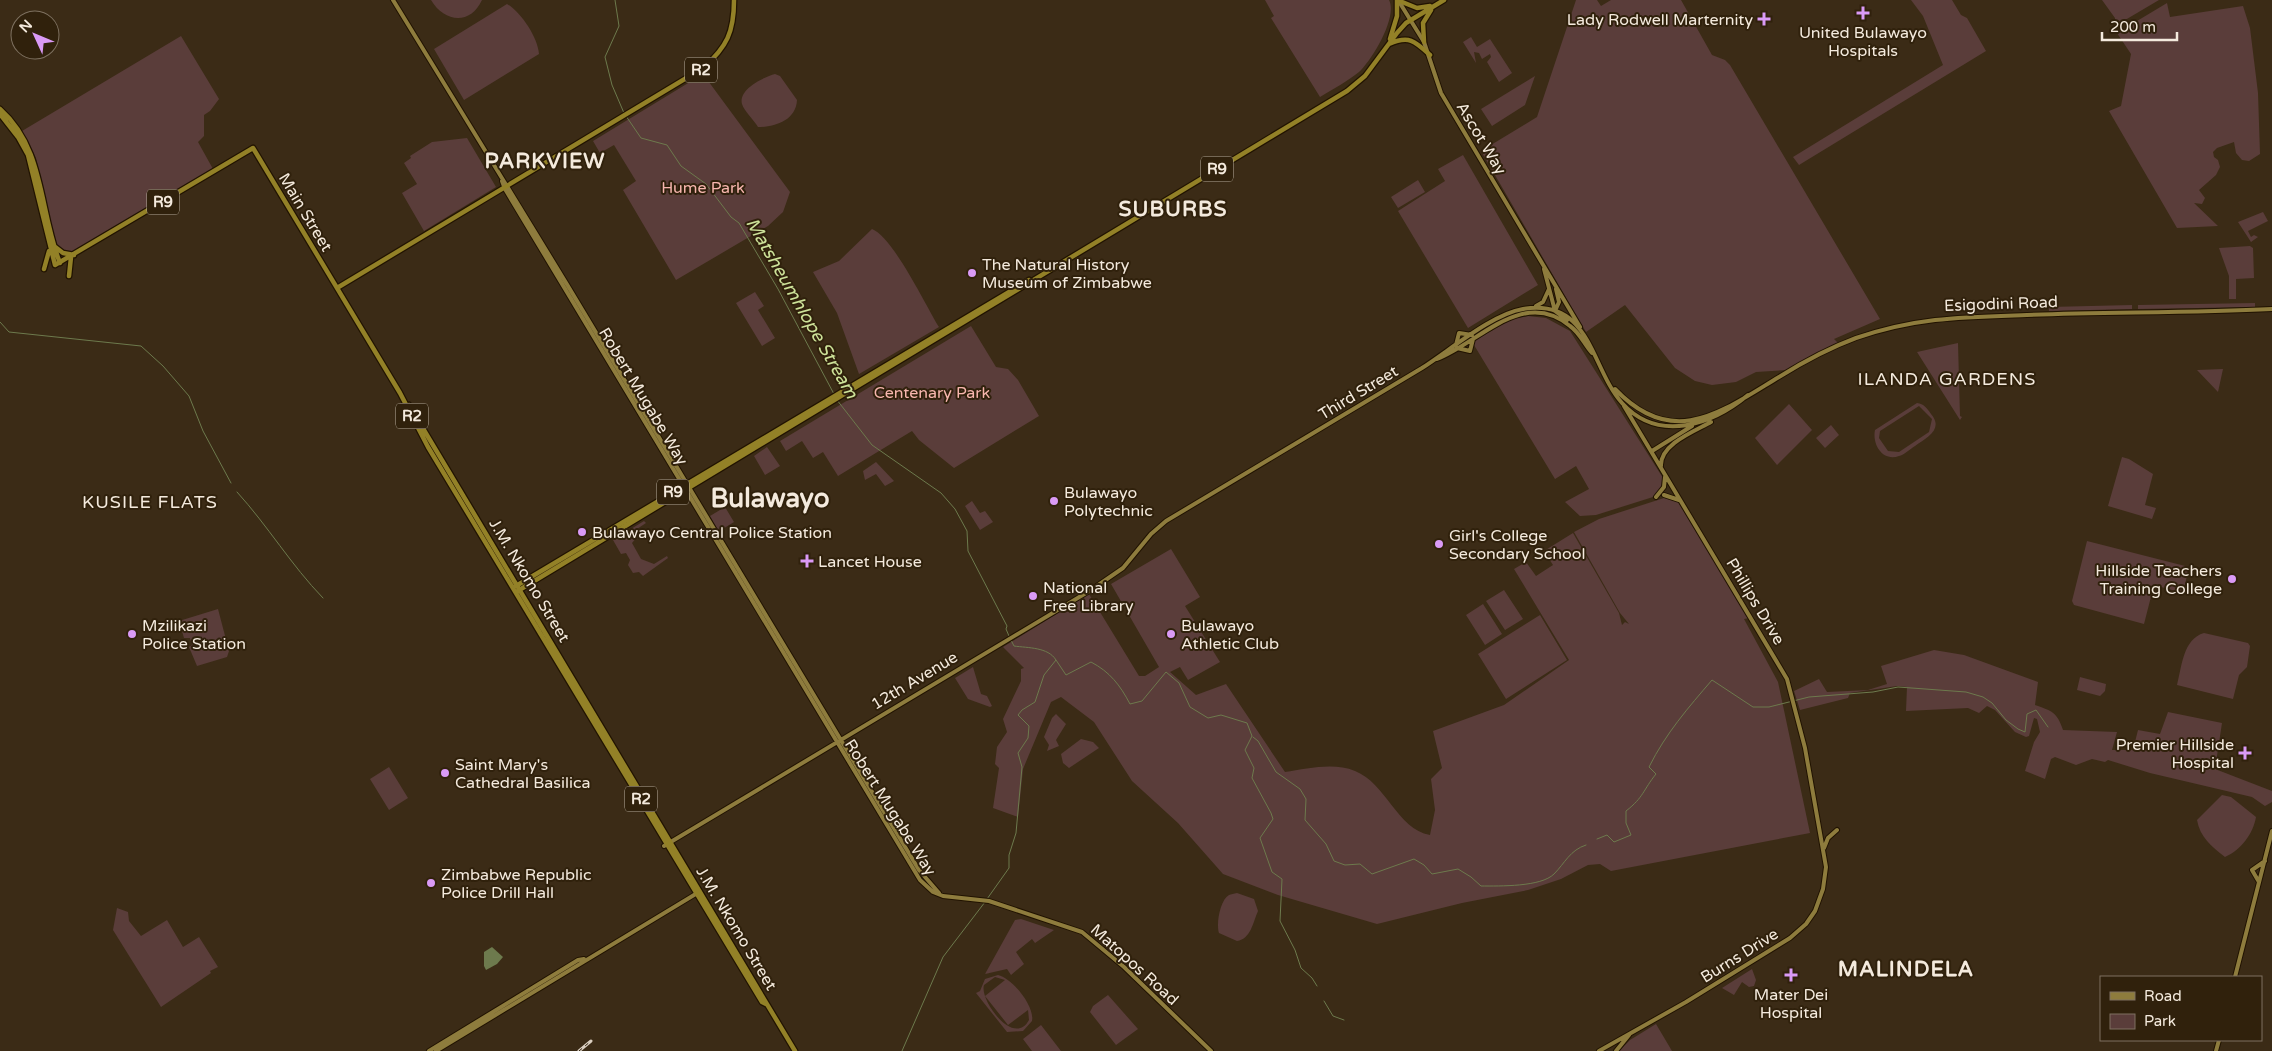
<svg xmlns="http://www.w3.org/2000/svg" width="2272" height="1051" viewBox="0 0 2272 1051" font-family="'Varela Round',sans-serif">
  <rect width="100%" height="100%" fill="#3b2b16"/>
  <!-- green -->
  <path fill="#5a3d3a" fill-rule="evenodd" d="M431 0H482C470 26 444 22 431 0Z
    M1265 0H1389C1398 17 1372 60 1359 72 1348 81 1333 89 1320 97L1271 18 1274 16Z
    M1576 0H1597L1601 6 1611 0H1681L1712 55 1725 60 1730 65 1880 319 1834 339 1838 343 1787 370 1756 372 1736 382 1712 385 1695 381 1675 368 1625 305 1586 332 1481 151 1537 117Z
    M1911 0H1952L1961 15 1967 18 1986 51 1799 165 1793 157 1943 65 1923 16Z
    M2102 0H2159L2115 26V18Z
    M2167 3 2170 17 2243 6 2250 28 2258 93 2260 154 2249 161 2242 160 2236 153 2234 142 2217 148 2213 152 2214 157 2218 160 2220 167 2216 175 2199 190 2205 198 2202 204 2194 203 2218 226 2177 228 2109 111 2121 106 2131 54 2117 33Z
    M507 4C521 12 538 38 539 54L464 100 434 49Z
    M181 36 219 99 210 111 204 115V136L198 142 213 169 73 252 61 251 55 245 36 158 22 131Z
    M1471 37 1477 47 1490 39 1512 73 1499 82 1487 62 1491 57 1490 54 1482 59 1479 53 1474 52 1476 63 1463 42Z
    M703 74 790 192 783 212 768 226 676 280 623 190 636 181 614 145 600 153 593 141Z
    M775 74 780 76 797 100C796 121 774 127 758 127 754 120 744 111 742 104 738 89 764 77 775 74Z
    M1535 76 1525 105 1492 126 1481 109Z
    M467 138 496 187 424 231 402 193 417 184 404 163 411 158 410 156 432 142Z
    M1463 155 1538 285 1468 328 1398 211 1445 181 1438 169Z
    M1418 180 1425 192 1398 208 1391 197Z
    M2263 212 2268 221 2248 231 2251 237 2254 235 2258 237 2251 242 2238 222Z
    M872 229C893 237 926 306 939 327L859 374 837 313 813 272 839 261Z
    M2250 246 2253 248 2254 278 2236 279V299H2229V276L2219 248Z
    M755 292 764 306 758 310 775 338 762 346 736 303Z
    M2255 303V307L2138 309V305Z
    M2132 305V309L2049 311V307Z
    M1528 316 1546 318 1570 331 1663 478 1662 488 1653 497 1596 515 1580 516 1565 502 1589 489 1576 466 1555 479 1474 345V341L1512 319Z
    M971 326 996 367 1008 369 1018 380 1039 416 954 468 919 440 912 431 838 476 823 452 813 458 802 441 786 451 780 441Z
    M1958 343 1960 416 1962 417 1960 420 1917 352Z
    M2223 369 2218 392 2197 370Z
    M1917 403C1924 404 1927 408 1931 414 1944 429 1927 438 1915 446 1910 449 1904 455 1899 456 1882 462 1872 444 1875 430ZM1919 406 1932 419 1929 432 1899 452 1888 451 1879 438 1880 431Z
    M1789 404 1812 430 1777 465 1755 438Z
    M1831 425 1839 435 1825 448 1816 438Z
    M767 447 780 466 765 475 754 456Z
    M2122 457 2129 459 2153 474 2145 505 2156 508 2152 519 2108 506Z
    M876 462 894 481 885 486 876 474 865 480 863 471Z
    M1664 498 1678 502 1749 618 1744 619 1778 682 1810 833 1611 871 1600 864 1588 865 1561 879 1528 890 1462 903 1377 924 1278 895 1223 874 1178 823 1132 781 1094 722 1061 697 1051 702 1023 769 1018 817 993 808 999 768 995 764 997 747 1007 732 1003 719 1021 681V669L1024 668 1003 647 1089 594 1139 676H1145L1159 667 1111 584 1171 549 1200 597 1185 606 1220 662 1188 680 1180 667 1170 672 1196 695 1226 684 1285 772C1307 769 1333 762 1355 771 1386 783 1397 829 1430 835L1435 810 1431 779 1442 768 1433 731 1504 705 1569 660 1514 569 1526 562 1536 576 1553 565 1544 551 1573 533 1619 613 1622 625 1625 622 1629 624 1620 613 1574 532 1599 519Z
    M972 501 980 513 985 511 993 522 980 530 965 506Z
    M725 507 734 522 721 530H718L710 516Z
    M644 521 646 523 634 531 637 537 632 543 641 559 654 564 667 556 668 558 643 576 639 572 633 573 628 565 630 560 626 553 621 554 613 540Z
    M2087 541 2189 567 2183 593 2154 585 2144 624 2074 605 2072 601Z
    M1504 590 1523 619 1505 630 1486 601Z
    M1483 604 1502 634 1485 645 1466 615Z
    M218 609 229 651 227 657 197 666 189 647 192 645 190 638H184L179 621Z
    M1540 615 1567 660 1506 699 1478 654Z
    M2204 633 2248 643 2250 646 2247 667 2239 675 2233 699 2177 685C2182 666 2183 639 2204 633Z
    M1934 650 1964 655 2038 682 2035 705C2052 711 2057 712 2063 730L2117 732 2112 750H2133L2138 730 2160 734 2168 712 2222 723 2215 769 2272 791V802L2265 806 2252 797 2150 773 2108 760 2105 762 2092 759 2076 765 2055 757 2051 759 2045 779 2025 771 2034 742 2040 732 2037 719 2034 718 2029 736 2026 737 2015 732 1995 710 1987 706 1979 713 1968 708 1906 711 1907 687 1897 686 1850 693 1848 698 1800 710 1794 691 1819 679 1827 692 1868 690 1887 684 1881 666Z
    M973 667 981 694 987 696 992 706 990 707 968 699 955 678Z
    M2080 677 2106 684 2105 691 2100 696 2077 690Z
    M1056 714 1066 724 1056 740 1059 746 1047 751 1049 745 1044 737 1052 718Z
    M1081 739 1093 742 1099 748 1069 768 1063 763 1061 754Z
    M389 767 408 798 389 810 370 779Z
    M2222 795 2231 797 2256 817C2253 834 2241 850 2225 857 2211 846 2200 837 2197 820Z
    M1237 893 1254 899 1258 911C1253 922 1251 939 1237 941L1219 933C1216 924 1220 900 1229 895 1231 894 1234 894 1237 893Z
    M117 908 128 912 129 921 141 936 167 920 183 947 199 937 218 967 210 971 211 973 161 1007 113 930Z
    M1021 919 1054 930 1035 943 1032 939 1016 952 1024 964 1011 975 1007 969 985 974 1015 920Z
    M1752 969 1756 980 1754 986 1749 987 1742 982 1734 995 1722 988Z
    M998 975C1012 978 1035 1006 1032 1021L1023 1031 1007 1032 976 993 980 991 985 979ZM995 977 1005 980 985 996 1008 1025 1028 1010 1029 1020C1014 1048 979 1000 984 985Z
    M1108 995 1138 1029 1116 1045 1090 1012 1093 1006Z
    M1656 1024 1672 1051H1619L1630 1040Z
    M1041 1025 1061 1051H1032L1023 1039Z"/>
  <!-- water -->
  <path fill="#6d7a4d" d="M492 947 503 957 497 964 486 970 484 966V952Z"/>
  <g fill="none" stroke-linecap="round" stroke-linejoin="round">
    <!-- stream -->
    <path stroke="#6d7a4d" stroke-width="1" d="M615 0 619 26 605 57 612 85 624 113
      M626 116 641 138 667 145 681 166 706 184 731 217 739 223 778 289 834 394
      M0 322 9 332 141 346 163 366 189 396 203 431 231 483
      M837 400 872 445 941 493 955 509 967 531 968 551 1007 626 1006 629 1009 636
      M237 492C268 526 291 565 323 598
      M1056 660 1066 675 1091 662C1110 672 1120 685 1130 704L1142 701 1166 672 1179 683 1190 707 1208 718 1221 715 1247 723 1252 736 1245 750 1254 768 1252 778 1271 813 1273 819 1260 838 1272 872 1282 879 1280 921 1295 950 1301 968 1312 978 1317 986
      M1253 737 1258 741 1276 772 1300 789 1306 799 1305 820 1326 844 1334 861 1345 865 1360 864 1372 874 1414 859 1424 865 1432 874 1458 869 1471 877 1481 886C1500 886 1541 887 1554 874 1565 863 1570 850 1586 845
      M1597 839 1607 835 1614 842 1631 835 1626 823V811C1644 797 1643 790 1656 774L1649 767C1666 733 1688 708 1712 680L1753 707H1769L1809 697 1873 692 1898 687 1966 692 1983 697 1992 703 2006 720 2018 729 2025 732 2027 714 2036 710 2048 727
      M987 899 1009 868V855L1016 833 1022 767 1018 753 1028 738 1029 726 1018 715 1022 710 1035 702 1044 675 1056 660C1048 647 1028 648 1014 646L1011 640
      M1324 1001 1333 1016 1344 1020
      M902 1051 943 957 985 902"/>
    <!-- major casing -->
    <g stroke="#211301" stroke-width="6">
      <path id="major" d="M393 0 568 286 919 870 939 893
        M1398 0 1424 42 1441 93 1580 327
        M502 181 505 189 920 880 933 892 943 896 989 901 1082 932 1124 967 1211 1051
        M1544 269 1555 311 1567 320
        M1536 306 1543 302 1549 289
        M1555 311 1559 302 1556 289
        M1456 345 1459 333 1472 335
        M1457 348 1470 351 1473 339
        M1437 359C1479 343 1523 287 1570 326 1580 333 1584 344 1592 353
        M1615 389C1673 450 1721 412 1779 377 1803 362 1829 348 1856 338 1917 317 1964 317 2027 315 2109 312 2190 313 2272 309
        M1652 451 1692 426
        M1661 466C1660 444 1695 431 1711 422
        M1664 495 1679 500
        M1656 497 1664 487 1665 477
        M664 846 1091 590 1123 568 1151 534 1166 521 1422 368C1449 351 1492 314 1523 309 1591 298 1590 367 1622 403 1659 444 1713 424 1748 395
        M1824 848 1828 838 1837 830
        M2259 882 2252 870 2265 861
        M2235 977 2272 831
        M429 1051 578 960 584 959
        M436 1051 699 892
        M1599 1051 1686 1002 1790 938 1806 924 1815 911 1823 889 1826 867 1805 748 1787 679 1624 406
        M1616 1051 1629 1035
        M2216 1051 2219 1040"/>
    </g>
    <!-- highway casing -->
    <g stroke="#211301" stroke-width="7">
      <path id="highway" d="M1390 39 1397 16V0L1417 8 1430 6
        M1424 42 1423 23 1431 10
        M1389 44C1409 35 1415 41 1430 55
        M0 109C45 149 39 211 60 263
        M0 114 18 137 28 155 55 265 253 148 400 393 428 447 762 1002 766 1004
        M54 246 63 253 74 255
        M44 269 49 251
        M69 276 71 257
        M337 288 703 68C727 47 734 32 734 0
        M409 405 795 1051
        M516 586 1029 280
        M516 592 1347 91 1365 76 1397 33 1406 23 1444 0"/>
    </g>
    <!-- major -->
    <use href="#major" stroke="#8e7c3d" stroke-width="4"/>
    <!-- highway -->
    <use href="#highway" stroke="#938127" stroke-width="4.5"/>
    <!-- rail casing -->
    <g stroke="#dacfc1" stroke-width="3">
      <path id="rail" d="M579 1051 591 1041"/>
    </g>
    <!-- rail -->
    <use href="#rail" stroke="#30210c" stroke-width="1" stroke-dasharray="4" stroke-linecap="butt"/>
  </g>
  <!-- markers -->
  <g fill="#da9af6" stroke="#30210c" stroke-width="2">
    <path d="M1860.5 5.5h5v5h5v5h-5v5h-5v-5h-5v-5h5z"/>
    <path d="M1761.5 11.5h5v5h5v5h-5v5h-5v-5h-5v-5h5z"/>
    <circle cx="972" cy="273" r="5"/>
    <circle cx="1054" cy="501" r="5"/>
    <circle cx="582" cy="532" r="5"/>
    <circle cx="1439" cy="544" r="5"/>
    <path d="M804.5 553.5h5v5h5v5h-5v5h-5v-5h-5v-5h5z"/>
    <circle cx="2232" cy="579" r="5"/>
    <circle cx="1033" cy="596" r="5"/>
    <circle cx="132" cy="634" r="5"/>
    <circle cx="1171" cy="634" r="5"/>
    <path d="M2242.5 745.5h5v5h5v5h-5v5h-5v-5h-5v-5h5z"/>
    <circle cx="445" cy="773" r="5"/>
    <circle cx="431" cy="883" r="5"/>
    <path d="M1788.5 967.5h5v5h5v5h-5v5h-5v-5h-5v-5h5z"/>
  </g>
  <g text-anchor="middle" stroke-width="4" stroke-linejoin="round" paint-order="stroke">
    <!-- shield labels -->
    <g fill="#30210c" stroke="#b9ae9e" stroke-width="1">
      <rect x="685" y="57.5" width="32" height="25" rx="4"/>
      <rect x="1201" y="156.5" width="32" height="25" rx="4"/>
      <rect x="147" y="189.5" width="32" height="25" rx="4"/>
      <rect x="396" y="403.5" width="32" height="25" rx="4"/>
      <rect x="657" y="479.5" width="32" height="25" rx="4"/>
      <rect x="625" y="786.5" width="32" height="25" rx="4"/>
    </g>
    <g font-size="15" font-weight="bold" fill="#f4eadd">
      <text x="701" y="75">R2</text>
      <text x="1217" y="174">R9</text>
      <text x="163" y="207">R9</text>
      <text x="412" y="421">R2</text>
      <text x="673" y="497">R9</text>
      <text x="641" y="804">R2</text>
    </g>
    <!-- poi labels -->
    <g font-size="16" fill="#f4eadd" stroke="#30210c" text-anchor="start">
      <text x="1753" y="25" text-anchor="end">Lady Rodwell Marternity</text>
      <text x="1863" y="38" text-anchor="middle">United Bulawayo<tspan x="1863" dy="18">Hospitals</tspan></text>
      <text x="982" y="270">The Natural History<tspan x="982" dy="18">Museum of Zimbabwe</tspan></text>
      <text x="1064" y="498">Bulawayo<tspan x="1064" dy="18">Polytechnic</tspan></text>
      <text x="592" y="538">Bulawayo Central Police Station</text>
      <text x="1449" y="541">Girl's College<tspan x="1449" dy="18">Secondary School</tspan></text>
      <text x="818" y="567">Lancet House</text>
      <text x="2222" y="576" text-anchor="end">Hillside Teachers<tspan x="2222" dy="18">Training College</tspan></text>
      <text x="1043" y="593">National<tspan x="1043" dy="18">Free Library</tspan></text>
      <text x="142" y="631">Mzilikazi<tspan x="142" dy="18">Police Station</tspan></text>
      <text x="1181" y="631">Bulawayo<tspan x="1181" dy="18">Athletic Club</tspan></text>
      <text x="2234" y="750" text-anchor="end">Premier Hillside<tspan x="2234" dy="18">Hospital</tspan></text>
      <text x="455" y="770">Saint Mary's<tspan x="455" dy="18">Cathedral Basilica</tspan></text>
      <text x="441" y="880">Zimbabwe Republic<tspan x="441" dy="18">Police Drill Hall</tspan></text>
      <text x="1791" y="1000" text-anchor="middle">Mater Dei<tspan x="1791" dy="18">Hospital</tspan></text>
    </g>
    <!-- street labels -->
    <g font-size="16" fill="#f4eadd" stroke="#30210c">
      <text transform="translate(1482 138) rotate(59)" y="6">Ascot Way</text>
      <text transform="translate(306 212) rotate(59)" y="6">Main Street</text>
      <text transform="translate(2001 303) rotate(-2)" y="6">Esigodini Road</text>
      <text transform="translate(1358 392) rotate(-31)" y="6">Third Street</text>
      <text transform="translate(644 396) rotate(59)" y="6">Robert Mugabe Way</text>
      <text transform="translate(530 580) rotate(59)" y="6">J.M. Nkomo Street</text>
      <text transform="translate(1756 601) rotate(59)" y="6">Phillips Drive</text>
      <text transform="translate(914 680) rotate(-31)" y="6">12th Avenue</text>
      <text transform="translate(891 807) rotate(58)" y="6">Robert Mugabe Way</text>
      <text transform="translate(737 928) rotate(59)" y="6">J.M. Nkomo Street</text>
      <text transform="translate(1739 955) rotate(-32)" y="6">Burns Drive</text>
      <text transform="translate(1135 964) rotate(42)" y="6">Matopos Road</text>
    </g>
    <!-- park labels -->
    <g font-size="16" fill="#f7b6ae" stroke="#30210c">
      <text x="703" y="193">Hume Park</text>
      <text x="932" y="398">Centenary Park</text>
    </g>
    <!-- water labels -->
    <g font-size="18" font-style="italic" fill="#cde299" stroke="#30210c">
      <text transform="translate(802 308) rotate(60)" y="6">Matsheumhlope Stream</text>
    </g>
    <!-- neighbourhood labels -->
    <g font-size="18" letter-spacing="1" fill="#f4eadd" stroke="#30210c">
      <text x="1947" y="385">ILANDA GARDENS</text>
      <text x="150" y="508">KUSILE FLATS</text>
    </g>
    <!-- district labels -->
    <g font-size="21" font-weight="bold" letter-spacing="1" fill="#f4eadd" stroke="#30210c">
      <text x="545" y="168">PARKVIEW</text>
      <text x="1173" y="216">SUBURBS</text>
      <text x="1906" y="976">MALINDELA</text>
    </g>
    <!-- town labels -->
    <g font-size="26" font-weight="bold" fill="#f4eadd" stroke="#30210c">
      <text x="770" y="507">Bulawayo</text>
    </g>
  </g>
  <!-- legend -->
  <rect x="2100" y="976" width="162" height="65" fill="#30210c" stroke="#7e7160"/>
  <rect x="2110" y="992" width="25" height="8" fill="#8e7c3d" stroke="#7e7160"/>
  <text x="2144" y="1001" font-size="15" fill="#f4eadd">Road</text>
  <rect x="2110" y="1014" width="25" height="15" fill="#5a3d3a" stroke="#7e7160"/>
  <text x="2144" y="1026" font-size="15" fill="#f4eadd">Park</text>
  <!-- north arrow -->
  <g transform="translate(35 35) rotate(314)"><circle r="24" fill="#30210c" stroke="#7e7160"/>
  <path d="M0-4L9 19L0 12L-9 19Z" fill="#da9af6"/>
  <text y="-8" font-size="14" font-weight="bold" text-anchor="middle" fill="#f4eadd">N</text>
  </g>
  <!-- scale -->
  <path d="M2102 32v8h75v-8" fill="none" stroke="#f4eadd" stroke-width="2.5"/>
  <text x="2110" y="32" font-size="15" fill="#f4eadd" stroke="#30210c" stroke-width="4" paint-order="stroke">200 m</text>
</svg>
